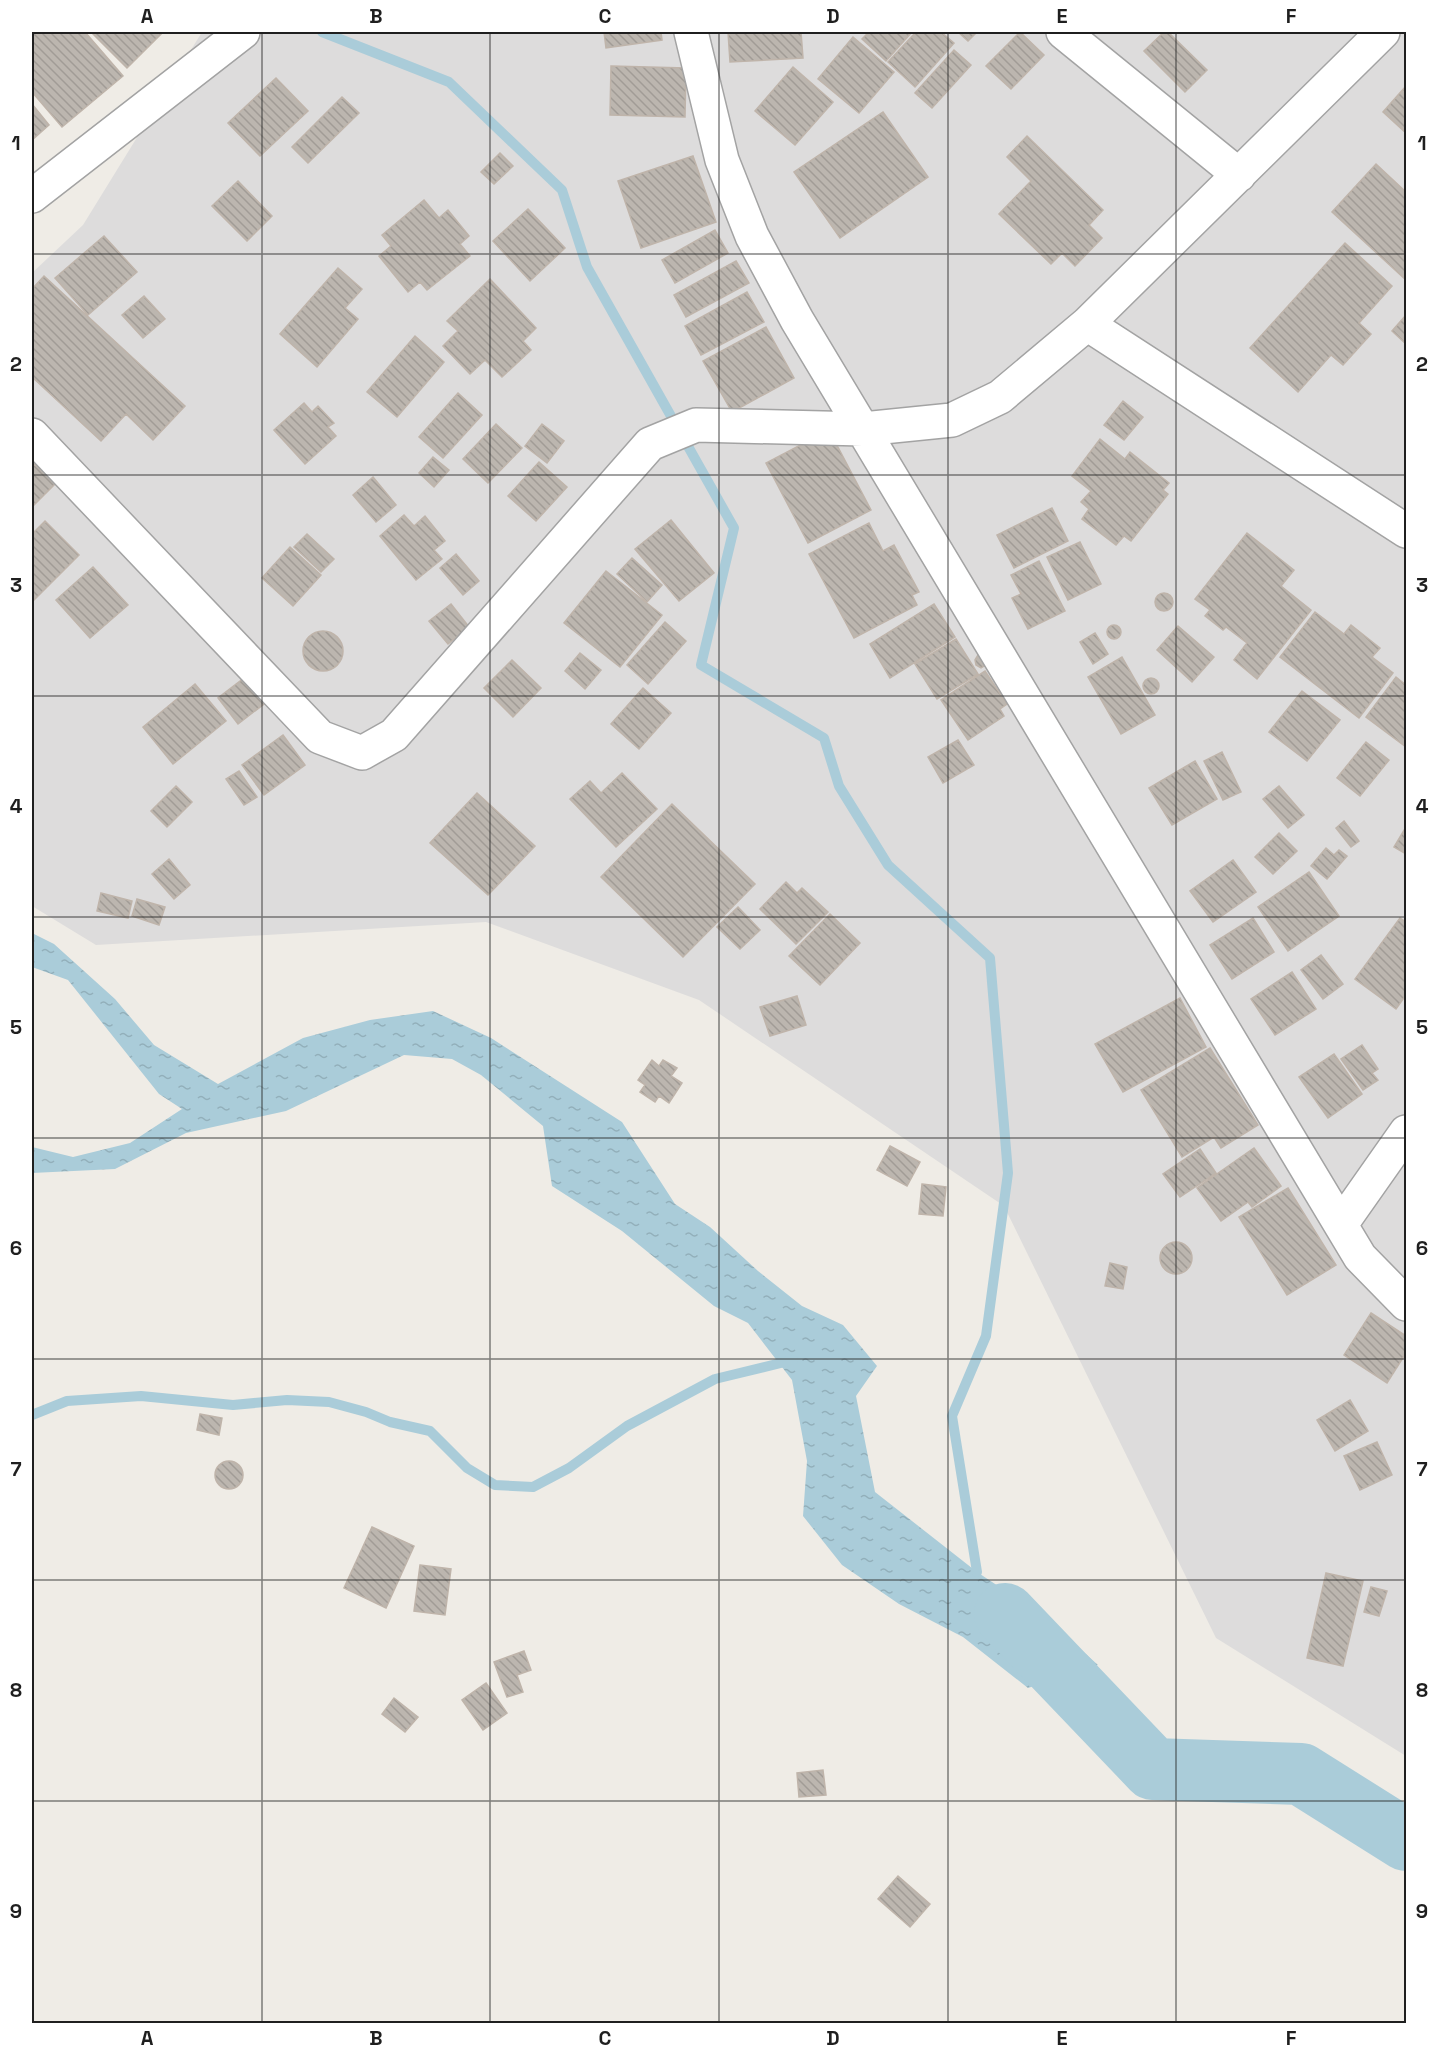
<svg xmlns="http://www.w3.org/2000/svg" width="1438" height="2055" viewBox="0 0 1438 2055" font-family="'Space Grotesk',sans-serif">
  <defs>
    <pattern id="water-ripples" width="26" height="14" patternUnits="userSpaceOnUse" patternTransform="scale(1.5)"><rect width="26" height="14" fill="#aaccd9"/><path d="M2 4q2-2 4 0t4 0M15 11q2-2 4 0t4 0" fill="none" stroke="#92afba"/></pattern>
    <pattern id="building-back-hatch" width="6" height="6" patternUnits="userSpaceOnUse" patternTransform="scale(1.5)"><rect width="6" height="6" fill="#bcb6af"/><path d="M-1 5l2 2M0 0l6 6M5-1l2 2" fill="none" stroke="#a19c96"/></pattern>
  </defs>
  <rect width="100%" height="100%" fill="#efece6"/>
  <!-- residential -->
  <path fill="#dddcdc" d="M202 32H1406V1756L1216 1638 1004 1206 699 1000 486 922 96 945 32 906V273L83 225Z"/>
  <!-- water -->
  <path fill="url(#water-ripples)" d="M32 933 54 944 115 999 154 1045 218 1084 303 1038 370 1020 433 1011 491 1038 622 1122 675 1204 710 1227 758 1271 802 1306 843 1325 877 1366 856 1396 875 1492 977 1572 1045 1617 1098 1665 1028 1688 963 1637 899 1604 842 1565 803 1516 807 1461 792 1380 748 1323 714 1306 622 1231 552 1186 543 1126 481 1075 452 1059 404 1055 286 1111 186 1133 115 1169 32 1173V1147L73 1157 130 1143 182 1109 159 1094 68 980 32 967Z"/>
  <g fill="none" stroke-linecap="round" stroke-linejoin="round">
    <!-- stream -->
    <path stroke="#aaccd9" stroke-width="10" d="M322 32 449 82 562 190 587 267 734 528 701 665 824 738 839 786 888 865 990 958 1008 1173 986 1336 952 1416 977 1572
      M32 1415 67 1401 141 1396 233 1405 287 1400 329 1402 366 1412 390 1422 430 1431 467 1468 495 1485 533 1487 569 1468 627 1426 715 1379 793 1360"/>
    <!-- river -->
    <path stroke="#aaccd9" stroke-width="62" d="M1005 1614 1153 1769 1301 1774 1406 1840"/>
  </g>
  <!-- building -->
  <path fill="url(#building-back-hatch)" stroke="#bfb4aa" stroke-width="1.5" d="M32 32H85L123 76 62 127 32 92Z
    M91 32H158L161 34 127 68Z
    M604 32H661L662 40 606 48Z
    M728 32H801L803 58 730 62Z
    M869 32H912L886 61 862 39Z
    M916 32H941L954 43 915 87 888 62Z
    M958 32H977L968 41Z
    M1020 32 1044 55 1011 89 986 66Z
    M1164 32H1168L1207 70 1185 92 1144 51Z
    M853 37 894 72 859 113 818 79Z
    M954 50 971 65 932 108 915 93Z
    M611 66 686 68 685 117 610 115Z
    M793 67 833 102 795 145 755 111Z
    M276 78 308 111 260 156 228 123Z
    M1406 86V133L1383 112Z
    M342 97 359 113 308 163 292 147Z
    M32 104 49 125 32 140Z
    M883 112 928 177 840 238 794 172Z
    M1027 136 1103 210 1089 225 1102 238 1075 266 1062 253 1051 264 999 214 1031 181 1007 157Z
    M500 153 513 166 494 184 481 172Z
    M693 156 716 222 641 248 618 181Z
    M1376 164 1406 192V280L1332 212Z
    M238 181 272 216 247 241 212 206Z
    M424 200 439 218 448 210 469 236 460 244 470 256 427 290 420 282 408 292 379 256 391 246 382 235Z
    M528 209 565 248 530 281 493 241Z
    M715 230 728 253 675 283 662 260Z
    M104 236 137 272 88 315 55 278Z
    M1345 243 1392 286 1359 323 1371 334 1343 365 1331 355 1298 392 1250 348Z
    M736 261 749 283 686 317 674 295Z
    M338 268 362 289 345 308 358 319 317 367 280 334Z
    M44 276 185 406 153 440 126 414 101 441 32 377V289Z
    M490 279 536 328 523 341 531 350 502 377 485 360 470 374 443 346 458 331 447 321Z
    M747 292 764 322 701 355 685 326Z
    M144 296 165 319 143 338 122 315Z
    M1406 315V344L1392 331Z
    M766 327 794 378 732 412 703 361Z
    M415 336 444 362 397 417 367 392Z
    M458 393 482 415 443 458 419 437Z
    M1123 401 1143 417 1124 440 1104 425Z
    M304 403 312 412 318 406 334 423 328 427 336 436 305 464 274 430Z
    M496 424 522 448 488 483 463 459Z
    M542 424 564 441 547 463 525 446Z
    M829 430 871 510 808 543 766 463Z
    M1100 439 1125 459 1130 452 1169 483 1163 490 1168 494 1131 541 1124 536 1116 545 1082 519 1089 509 1081 502 1091 491 1072 476Z
    M433 457 449 470 434 487 419 473Z
    M539 462 567 487 536 521 508 496Z
    M35 464 55 484 32 507V467Z
    M373 477 396 505 376 522 353 495Z
    M1052 508 1068 541 1014 568 997 535Z
    M404 515 414 526 425 516 445 541 434 550 442 559 416 580 380 536Z
    M671 520 714 573 679 601 635 549Z
    M45 521 79 555 32 602V534Z
    M869 523 883 551 894 545 919 592 912 595 917 605 854 638 809 554Z
    M1247 533 1294 570 1281 586 1311 610 1257 679 1234 660 1247 643 1226 627 1223 630 1205 616 1210 610 1195 599Z
    M307 534 334 559 321 572 294 547Z
    M1080 542 1101 584 1068 600 1047 557Z
    M290 547 321 575 293 606 262 578Z
    M456 554 479 581 463 595 440 568Z
    M632 558 662 585 647 602 617 574Z
    M1039 561 1065 611 1028 629 1012 598 1021 594 1011 575Z
    M93 567 128 605 90 638 56 600Z
    M606 571 662 615 620 667 564 623Z
    M1155 602a9 9 0 1 1 18 0a9 9 0 1 1-18 0Z
    M451 604 469 627 448 644 429 621Z
    M934 604 955 637 890 678 870 644Z
    M1315 612 1344 634 1351 625 1380 648 1372 657 1393 673 1359 718 1280 657Z
    M665 622 686 641 648 684 627 665Z
    M1107 632a7 7 0 1 1 14 0a7 7 0 1 1-14 0Z
    M1178 626 1214 657 1192 682 1157 650Z
    M303 651a20 20 0 1 1 40 0a20 20 0 1 1-40 0Z
    M1095 633 1108 654 1093 664 1080 642Z
    M956 639 978 674 937 699 915 664Z
    M580 653 601 670 585 689 565 671Z
    M978 655H984L986 665 981 668 976 665 975 660Z
    M1122 657 1155 715 1121 734 1088 677Z
    M512 660 541 688 513 717 484 688Z
    M985 671 1007 704 1000 709 1004 716 968 740 941 700Z
    M1396 677 1406 685V747L1366 717Z
    M1143 686a8 8 0 1 1 16 0a8 8 0 1 1-16 0Z
    M244 678 264 704 238 724 218 698Z
    M195 684 226 721 173 764 143 727Z
    M643 688 671 713 639 749 611 724Z
    M1302 691 1340 720 1307 761 1269 732Z
    M283 735 305 765 264 795 242 765Z
    M958 740 974 765 943 783 928 757Z
    M1366 742 1389 760 1360 796 1337 778Z
    M1222 752 1241 792 1223 800 1204 761Z
    M1195 761 1217 799 1172 825 1149 788Z
    M239 771 257 797 244 805 226 779Z
    M622 773 657 809 616 847 570 799 590 781 601 793Z
    M176 786 192 802 167 827 151 811Z
    M1279 786 1304 815 1288 828 1263 799Z
    M477 793 535 846 488 895 430 843Z
    M672 804 755 884 683 957 601 877Z
    M1344 821 1359 841 1351 847 1336 828Z
    M1406 827V854L1394 847Z
    M1279 833 1297 851 1273 874 1255 857Z
    M1326 848 1334 855 1339 850 1347 856 1327 879 1311 866Z
    M169 859 190 885 174 899 152 874Z
    M1233 860 1256 892 1213 922 1190 891Z
    M1309 872 1339 916 1288 951 1258 907Z
    M786 882 797 893 802 888 828 912 796 944 760 909Z
    M101 893 132 901 128 918 97 911Z
    M137 899 165 907 159 925 132 916Z
    M738 907 760 930 740 949 717 927Z
    M830 914 860 943 820 985 789 956Z
    M1253 918 1274 952 1232 979 1210 945Z
    M1400 918 1406 922V995L1396 1009 1355 979Z
    M1321 955 1343 984 1323 999 1301 970Z
    M1292 972 1316 1009 1275 1035 1251 999Z
    M797 996 806 1025 770 1036 760 1007Z
    M1180 998 1206 1047 1123 1092 1095 1044Z
    M1362 1045 1378 1069 1372 1073 1378 1080 1363 1090 1341 1059Z
    M1210 1048 1258 1125 1221 1148 1214 1137 1182 1157 1141 1090Z
    M1334 1054 1362 1094 1328 1118 1299 1077Z
    M652 1060 659 1066 663 1060 677 1068 671 1076 682 1083 669 1103 659 1096 655 1102 640 1092 645 1085 638 1080Z
    M890 1146 920 1162 907 1186 877 1170Z
    M1254 1148 1281 1186 1252 1207 1248 1202 1221 1221 1197 1188Z
    M1200 1149 1216 1173 1180 1197 1163 1174Z
    M922 1184 946 1187 943 1216 919 1214Z
    M1288 1188 1336 1265 1287 1295 1239 1217Z
    M1160 1258a16 16 0 1 1 32 0a16 16 0 1 1-32 0Z
    M1110 1263 1127 1267 1123 1289 1105 1286Z
    M1371 1313 1406 1336V1353L1387 1383 1344 1355Z
    M1350 1400 1368 1431 1335 1451 1317 1420Z
    M200 1414 222 1418 219 1435 197 1430Z
    M1377 1442 1392 1475 1360 1490 1344 1456Z
    M215 1475a14 14 0 1 1 28 0a14 14 0 1 1-28 0Z
    M372 1527 414 1546 386 1608 344 1588Z
    M420 1565 451 1569 445 1615 414 1611Z
    M1326 1573 1363 1581 1343 1666 1307 1658Z
    M1371 1587 1387 1591 1379 1616 1364 1612Z
    M524 1651 531 1670 517 1675 523 1692 507 1697 494 1662Z
    M486 1683 507 1713 483 1730 462 1700Z
    M394 1698 418 1717 405 1732 382 1714Z
    M823 1770 826 1795 799 1797 797 1773Z
    M898 1876 930 1904 910 1927 878 1899Z"/>
  <g fill="none" stroke-linecap="round" stroke-linejoin="round">
    <!-- minor casing -->
    <g stroke="#a3a3a3" stroke-width="36">
      <path id="minor" d="M691 32 722 160 752 236 797 320 1360 1257 1406 1304
        M1063 32 1239 175
        M32 196 243 32
        M1087 324 1406 531
        M32 435 320 737 362 753 394 735 650 444 696 425 863 429 952 420 1000 397 1087 324 1383 32
        M1342 1223 1406 1132"/>
    </g>
    <!-- minor -->
    <use href="#minor" stroke="#fff" stroke-width="33"/>
  </g>
  <!-- grid -->
  <path fill="none" stroke="#1f1f1f" stroke-width="1.5" stroke-opacity="0.55" d="M262 32V2024M490 32V2024M719 32V2024M948 32V2024M1176 32V2024M32 254H1406M32 475H1406M32 696H1406M32 917H1406M32 1138H1406M32 1359H1406M32 1580H1406M32 1801H1406"/>
  <!-- border -->
  <rect width="1438" height="2055" fill="none" stroke="#ffffff" stroke-width="66"/>
  <rect x="33" y="33" width="1372" height="1989" fill="none" stroke="#1f1f1f" stroke-width="2"/>
  <g font-size="20" text-anchor="middle" font-weight="bold" fill="#1f1f1f">
    <text x="147" y="23">A</text>
    <text x="376" y="23">B</text>
    <text x="605" y="23">C</text>
    <text x="833" y="23">D</text>
    <text x="1062" y="23">E</text>
    <text x="1291" y="23">F</text>
    <text x="16" y="150">1</text>
    <text x="1422" y="150">1</text>
    <text x="16" y="371">2</text>
    <text x="1422" y="371">2</text>
    <text x="16" y="592">3</text>
    <text x="1422" y="592">3</text>
    <text x="16" y="813">4</text>
    <text x="1422" y="813">4</text>
    <text x="16" y="1034">5</text>
    <text x="1422" y="1034">5</text>
    <text x="16" y="1255">6</text>
    <text x="1422" y="1255">6</text>
    <text x="16" y="1476">7</text>
    <text x="1422" y="1476">7</text>
    <text x="16" y="1697">8</text>
    <text x="1422" y="1697">8</text>
    <text x="16" y="1918">9</text>
    <text x="1422" y="1918">9</text>
    <text x="147" y="2045">A</text>
    <text x="376" y="2045">B</text>
    <text x="605" y="2045">C</text>
    <text x="833" y="2045">D</text>
    <text x="1062" y="2045">E</text>
    <text x="1291" y="2045">F</text>
  </g>
</svg>
